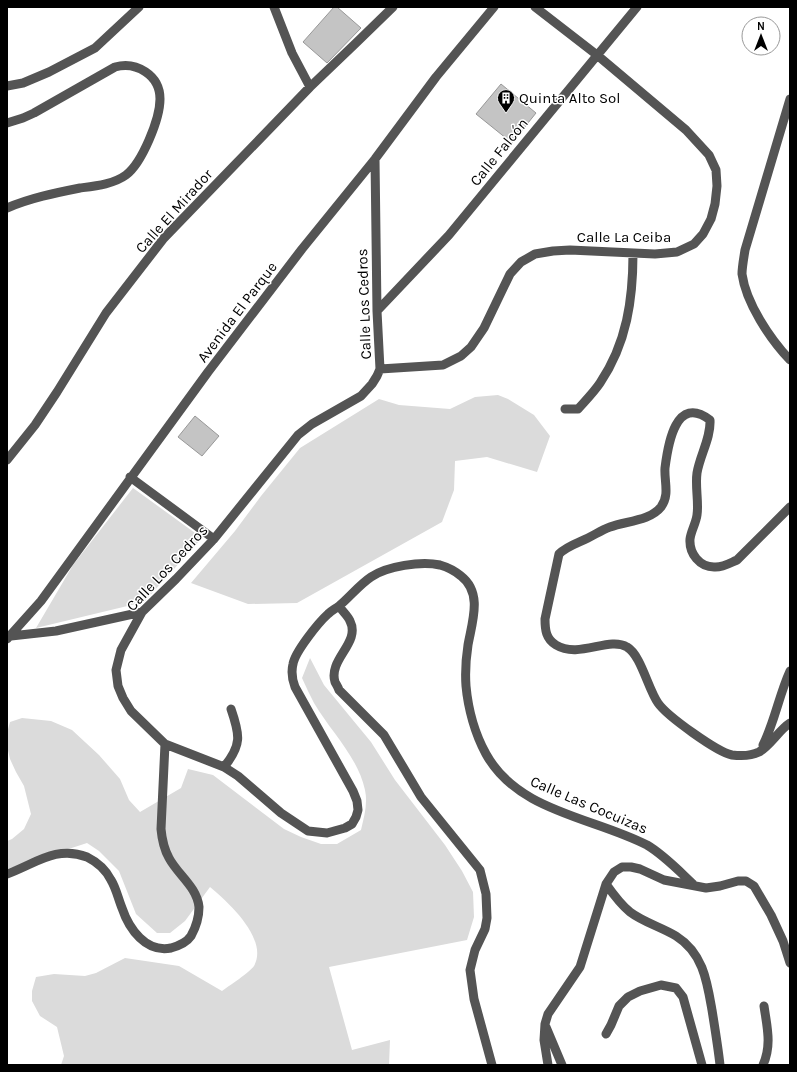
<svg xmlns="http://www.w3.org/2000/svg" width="797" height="1072" viewBox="0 0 797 1072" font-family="Karla,sans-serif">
  <rect width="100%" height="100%" fill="#fff"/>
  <!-- green -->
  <path fill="#dbdbdb" d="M498 395 508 399 534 415 550 436 537 472 487 457 455 461 454 490 442 522 297 603 248 604 191 583 235 531 261 496 300 448 379 399 399 405 450 409 475 397Z
    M133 488 202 538 144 602 36 628 73 565Z
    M310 658 324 685 371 742 395 780 445 845 462 871 473 892 474 917 467 940 329 967 352 1050 390 1040 389 1065H61L64 1056 57 1027 40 1016 32 1001V991L36 977 54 974 85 976 96 973 125 958 179 966 222 991C229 986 250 972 254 966 269 939 228 902 210 887L185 921 170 933H157L136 914 119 871 99 851 87 843 7 869V841L12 839 24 829 31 814 24 786 16 772 10 759 7 746V733L10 722 22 718 51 721 72 730 99 755 120 779 129 800 140 812 181 788 188 769 213 775 284 829 301 837 321 844H337L361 830C364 817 368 804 365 790 358 757 331 732 314 703 310 695 306 687 302 678Z"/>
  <!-- building -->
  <path fill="#c4c4c4" stroke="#989898" d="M334 7H337L361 28 327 63 303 42Z
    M501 84 536 113 512 143 476 114Z
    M195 416 219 436 202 456 178 437Z"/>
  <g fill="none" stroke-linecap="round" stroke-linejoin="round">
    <!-- minor -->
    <path stroke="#545454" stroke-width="9" d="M274 7 292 53 310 87
      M7 86 23 83 49 72 95 48 139 7
      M790 99 745 250C744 257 742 267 742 274 746 303 770 339 790 360
      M7 123 23 118 34 113 115 67C136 61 160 75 160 99 160 119 142 163 126 175 114 184 95 186 80 188 55 193 30 198 7 208
      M375 159 377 311 380 369 377 376 372 384 361 396 312 424 298 435 214 539 176 579 142 612 121 650 116 670 118 686 123 698 131 711 165 744 224 767 238 776 281 813 308 831 327 833 345 828 352 824 356 817 358 810 357 801 353 791 295 687C292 679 291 672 293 664 295 652 318 623 328 614 331 611 335 609 339 606 350 597 359 585 371 577 387 566 421 561 440 565 447 567 455 571 461 576 483 593 472 622 468 645 466 658 465 672 466 686 468 708 475 734 486 754 518 812 593 817 647 845 664 855 679 871 693 884
      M377 311 449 235 637 7
      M380 369 443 365 461 356 471 347 484 328 510 274 521 262 535 254 553 251 570 250 655 254 677 252 694 244 703 234 711 219 715 204 717 186 716 170 709 155 686 130 597 55 535 7
      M565 409H578C586 400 594 392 600 383 627 343 633 299 633 253
      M7 460 35 425 57 392 106 313 164 238 310 87 356 43 393 7
      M130 477 214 539
      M790 507 737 560C730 563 722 568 714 567 700 567 689 554 690 539 691 531 696 523 697 515 699 502 695 487 697 473 700 455 711 438 710 420 676 394 668 444 665 468 664 481 670 495 661 507 650 521 626 521 610 527 602 530 596 534 588 538 578 543 567 546 559 554L545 619C545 630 546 639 556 645 579 659 609 636 627 647 641 655 648 689 658 703 667 716 717 752 732 755 740 756 751 756 759 752 770 746 779 730 790 723
      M339 606C342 611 348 616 350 621 361 643 328 659 335 682 336 684 338 687 339 690L384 735 421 797 480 870 486 894 487 918 485 929 475 950 470 970 474 999 492 1065
      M11 636 56 631 142 612
      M7 639 41 601 208 372 302 249 375 159 436 77 494 7
      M763 745C775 721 779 695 790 671
      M224 767C242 745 240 735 231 709
      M7 874C35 864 56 845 87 857 97 862 106 870 111 880 116 888 118 898 122 908 129 929 146 953 171 948 178 946 187 942 191 936 196 927 199 918 199 907 197 887 178 875 169 858 164 849 162 840 161 829L165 744
      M606 884C613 894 620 904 630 912 643 922 661 927 676 936 703 953 707 981 712 1010 715 1029 718 1047 720 1065
      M546 1027 562 1065
      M606 1034 611 1025 619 1006 628 997 640 991 661 985 676 988 683 997 702 1065
      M548 1065 544 1040 545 1024 548 1014 580 967 606 884 614 872 622 867H631L640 869 664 880 706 888 720 886 738 881H746L754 886 771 915 783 941 790 963
      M763 1065C772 1045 767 1027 764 1006"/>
  </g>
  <!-- icons -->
  <defs>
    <g id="building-pin" transform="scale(0.9)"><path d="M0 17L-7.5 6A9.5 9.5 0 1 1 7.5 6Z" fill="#000" stroke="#fff"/><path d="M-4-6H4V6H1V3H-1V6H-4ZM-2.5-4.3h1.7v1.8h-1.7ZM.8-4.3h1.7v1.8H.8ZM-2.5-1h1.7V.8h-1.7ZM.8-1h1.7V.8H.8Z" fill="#fff"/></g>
  </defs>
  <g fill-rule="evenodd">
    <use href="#building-pin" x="506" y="98"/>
  </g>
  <g text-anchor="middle" stroke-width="3" stroke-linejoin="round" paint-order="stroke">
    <!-- poi labels -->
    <g font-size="15" fill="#000" stroke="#fff" text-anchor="start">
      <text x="519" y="103">Quinta Alto Sol</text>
    </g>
    <!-- street labels -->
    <g font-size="15" fill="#000" stroke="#fff">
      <text transform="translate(499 152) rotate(-51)" y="5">Calle Falcón</text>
      <text transform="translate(174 211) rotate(-48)" y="5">Calle El Mirador</text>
      <text x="624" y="242">Calle La Ceiba</text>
      <text transform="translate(364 304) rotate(-92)" y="5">Calle Los Cedros</text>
      <text transform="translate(237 312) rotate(-53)" y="5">Avenida El Parque</text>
      <text transform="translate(167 568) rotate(-47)" y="5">Calle Los Cedros</text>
      <text transform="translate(589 805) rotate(23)" y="5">Calle Las Cocuizas</text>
    </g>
  </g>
  <!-- border -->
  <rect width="797" height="1072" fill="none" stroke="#000000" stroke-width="16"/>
  <!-- north arrow -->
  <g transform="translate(761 36)"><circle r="19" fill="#ffffff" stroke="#999999"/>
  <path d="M0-3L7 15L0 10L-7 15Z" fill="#000000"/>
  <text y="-6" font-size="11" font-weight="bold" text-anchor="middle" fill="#000000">N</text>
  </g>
</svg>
